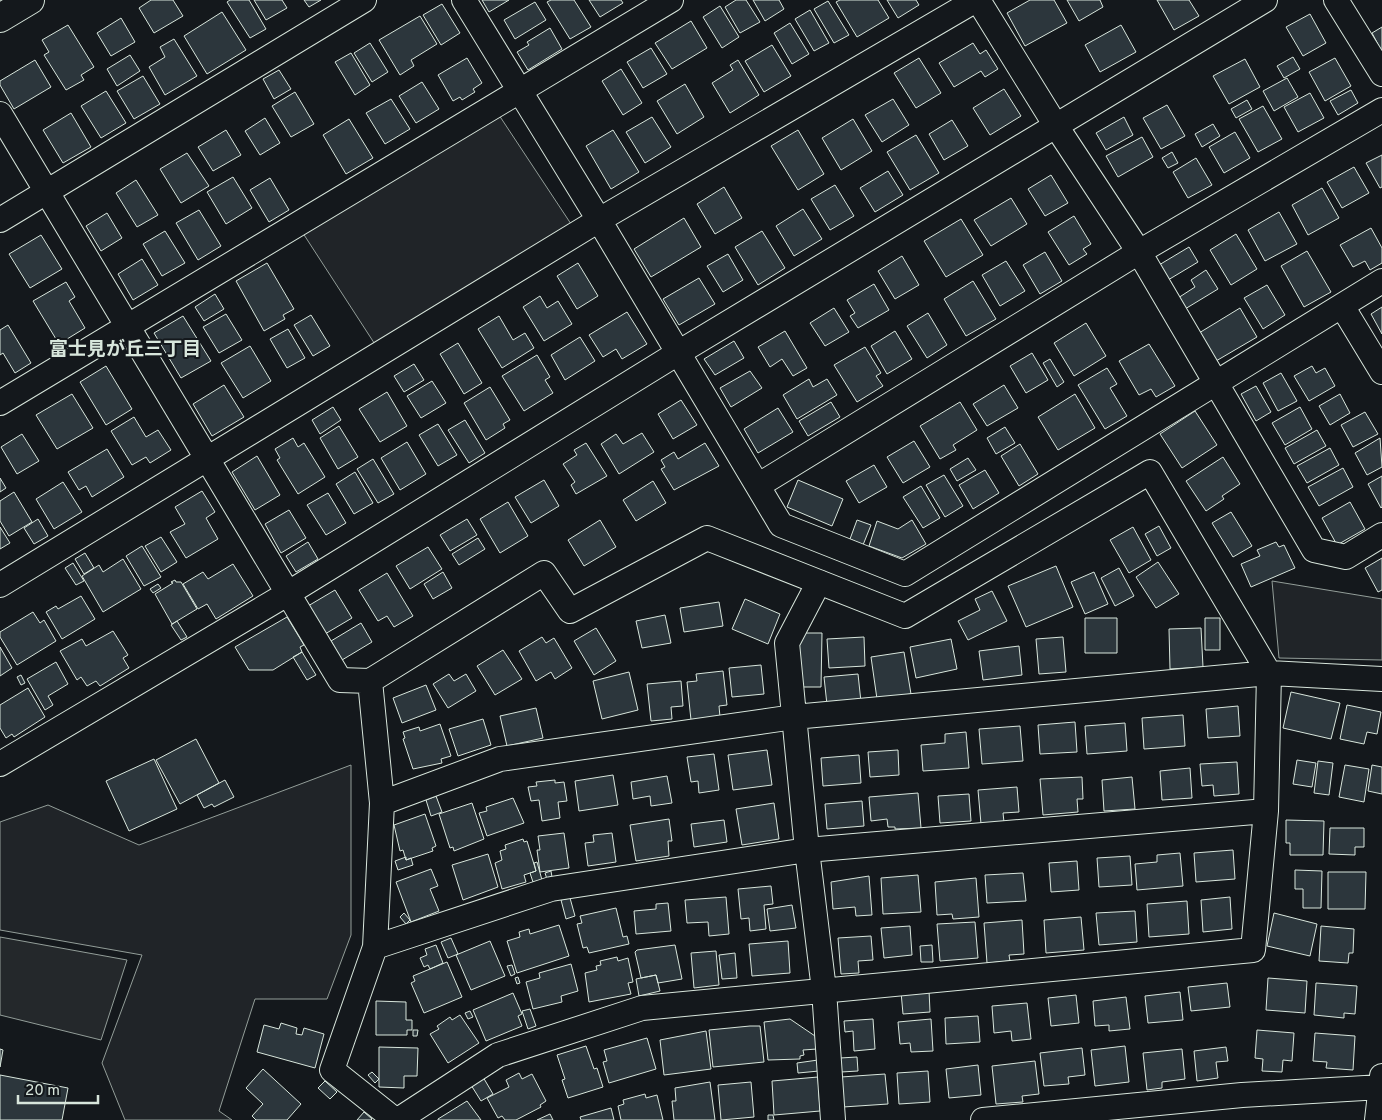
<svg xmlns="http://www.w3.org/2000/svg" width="1382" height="1120" viewBox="0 0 1382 1120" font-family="Overpass,'Noto Sans JP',sans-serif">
  <rect width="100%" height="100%" fill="#14181c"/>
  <!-- green -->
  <path fill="#202428" stroke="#939e99" d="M493 106 577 233 380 352 297 224Z
    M1272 581 1382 599V660L1279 658Z
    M351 765V935L327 999H255L219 1111 232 1120H125L102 1063 142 955 0 930V822L48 805 139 845Z"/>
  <!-- parking -->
  <path fill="#24282b" stroke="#939e99" d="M0 937 127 960 101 1040 0 1015Z"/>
  <!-- building -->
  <path fill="#2c363c" stroke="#d8e6dc" d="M151 0H173L183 16 154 33 139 8Z
    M230 0H249L266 29 250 38 227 2Z
    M254 0H282L287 8 266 20Z
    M304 0H321L309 7Z
    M482 0H509L489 12Z
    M551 0H574L591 27 570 39 547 2Z
    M589 0H621L623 3 600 17Z
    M736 0H746L760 22 740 33 725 7Z
    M753 0H779L784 9 765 21Z
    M840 0H878L889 18 857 37 836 2Z
    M887 0H916L919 5 898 18Z
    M1030 0H1054L1067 23 1025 46 1007 13Z
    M1067 0H1100L1103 7 1079 21Z
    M1157 0H1189L1199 16 1174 30Z
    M828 1 849 35 834 43 814 9Z
    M535 2 546 20 515 39 504 20Z
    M442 4 460 33 441 45 423 15Z
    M720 6 739 37 722 48 703 17Z
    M810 10 829 43 814 51 795 19Z
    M222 12 246 50 207 74 184 36Z
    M1310 14 1326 43 1303 56 1286 27Z
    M420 16 437 44 411 60 414 66 400 75 379 40Z
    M121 18 135 42 111 56 97 33Z
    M691 21 707 48 672 69 655 43Z
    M790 23 809 54 792 64 774 33Z
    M68 25 94 67 81 75 84 80 66 90 44 55 49 52 42 40Z
    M1121 25 1136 52 1100 72 1085 45Z
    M1382 27V52L1372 33Z
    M550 28 562 49 528 70 517 52 529 45 527 42Z
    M174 39 197 76 165 95 149 67 165 57 160 47Z
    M370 43 388 72 372 82 354 53Z
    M973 43 980 54 986 50 998 69 985 77 981 71 954 87 939 63Z
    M772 45 791 76 764 92 745 61Z
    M651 48 667 74 643 88 627 62Z
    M351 53 370 85 355 95 335 62Z
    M130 55 140 71 117 86 107 69Z
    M1293 57 1300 69 1284 78 1277 66Z
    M467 58 482 83 473 89 475 92 462 100 460 97 453 101 438 75Z
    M919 58 941 93 916 108 894 73Z
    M1335 58 1351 86 1325 101 1309 72Z
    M1245 59 1260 87 1229 104 1213 76Z
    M35 60 51 87 14 109 0 85V81Z
    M738 60 759 95 730 113 712 83 733 70 730 65Z
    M621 69 642 103 623 115 602 81Z
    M279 70 291 89 274 99 263 79Z
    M143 76 160 104 134 119 117 91Z
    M1287 78 1298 97 1274 111 1263 91Z
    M422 82 439 109 416 123 399 96Z
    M685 84 704 117 677 134 657 101Z
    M1004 89 1021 116 990 135 973 108Z
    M1351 90 1358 103 1338 115 1330 101Z
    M106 91 126 123 101 138 81 106Z
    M295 92 314 124 291 137 272 106Z
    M1310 93 1324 118 1298 132 1284 107Z
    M391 99 410 129 385 144 366 113Z
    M893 99 909 125 882 142 865 115Z
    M1247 100 1252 109 1236 118 1231 109Z
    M1167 105 1185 136 1161 149 1143 118Z
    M1263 106 1282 139 1258 152 1239 119Z
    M71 113 91 147 63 163 43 130Z
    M652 117 671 147 645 163 626 132Z
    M1124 117 1133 135 1106 150 1096 133Z
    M265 118 280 143 260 155 245 131Z
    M349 119 373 158 346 174 323 135Z
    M853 119 872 151 841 170 822 138Z
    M952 120 968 146 944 160 929 134Z
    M1213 124 1220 136 1202 147 1195 134Z
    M226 130 241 155 213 171 198 147Z
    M613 130 639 172 611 189 586 146Z
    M798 130 824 174 798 190 771 146Z
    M1235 132 1250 158 1224 173 1209 147Z
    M916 135 939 173 910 190 887 152Z
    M1142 137 1153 157 1118 177 1106 156Z
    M1172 152 1178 163 1168 168 1162 158Z
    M187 153 209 186 181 203 160 169Z
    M1382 155V187L1380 188 1366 163Z
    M1196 158 1212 185 1188 198 1173 172Z
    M1354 167 1369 193 1342 208 1327 182Z
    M888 171 903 195 875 212 860 188Z
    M1051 175 1068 203 1045 216 1028 189Z
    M233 177 252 208 226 224 207 192Z
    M270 178 289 210 269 222 250 190Z
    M136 180 158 215 137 227 116 193Z
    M835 185 854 216 830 230 811 199Z
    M724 187 742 218 715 234 697 204Z
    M1322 188 1339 218 1308 235 1292 205Z
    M1011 198 1027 224 991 246 974 220Z
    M803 209 822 239 794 256 776 226Z
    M199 210 221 246 198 260 176 223Z
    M1279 212 1297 244 1265 261 1248 230Z
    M107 213 122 238 101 251 86 226Z
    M1074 216 1091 244 1083 249 1087 254 1069 265 1048 232Z
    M684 218 701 247 651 277 634 249Z
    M961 219 983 255 946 277 924 241Z
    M1371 228 1382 248V263L1370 270 1365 261 1353 267 1340 245Z
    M165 231 185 263 162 276 143 244Z
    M762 231 785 268 758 285 735 247Z
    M1236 234 1257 269 1231 285 1210 250Z
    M41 235 62 269 30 288 9 254Z
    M1189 247 1198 262 1168 280 1159 265Z
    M1307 251 1331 292 1304 307 1281 266Z
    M1045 252 1062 281 1040 294 1023 265Z
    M728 254 743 280 723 292 707 266Z
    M902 256 919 285 895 299 878 271Z
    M142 259 158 285 133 300 118 274Z
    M1006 261 1025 291 1000 306 982 275Z
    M267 263 294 309 283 315 285 319 264 331 236 281Z
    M578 263 598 296 577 309 557 276Z
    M1206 270 1218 289 1185 309 1178 298 1195 287 1191 280Z
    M699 278 715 304 679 325 663 299Z
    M973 281 996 319 966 336 944 299Z
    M66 282 75 297 69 301 85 328 59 344 33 301Z
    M874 284 889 310 858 328 850 316 855 313 847 300Z
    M1267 285 1285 315 1263 329 1244 298Z
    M215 294 224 309 204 321 195 307Z
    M540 296 547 308 558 301 572 324 544 341 523 307Z
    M1382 307V334L1371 314Z
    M834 308 849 332 825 346 810 323Z
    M1240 308 1257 337 1216 361 1199 333Z
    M627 312 647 344 622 359 616 349 603 357 589 335Z
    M928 313 947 345 927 358 907 326Z
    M226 314 242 340 219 353 203 327Z
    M311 315 330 346 313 356 294 325Z
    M183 316 211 361 181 378 154 333Z
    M499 316 513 340 525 333 534 348 502 368 478 329Z
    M1086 323 1106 356 1074 376 1054 343Z
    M8 325 31 363 15 373 3 353 0 355V330Z
    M288 329 305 358 287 368 270 339Z
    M785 331 807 368 793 376 782 359 770 367 758 347Z
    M895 331 912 359 887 374 871 346Z
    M580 337 595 361 565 380 551 355Z
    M734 341 744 358 715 375 704 359Z
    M458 343 482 383 464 394 440 354Z
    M1149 344 1175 386 1156 397 1151 389 1139 395 1119 361Z
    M250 346 271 381 243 398 221 363Z
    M865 347 881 373 876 376 883 386 857 402 834 365Z
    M1032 353 1048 380 1026 393 1010 366Z
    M537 355 550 377 545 380 553 393 524 411 502 376Z
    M1050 359 1064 382 1057 387 1043 363Z
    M414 364 424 380 404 392 394 376Z
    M106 366 132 409 106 425 80 382Z
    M1312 366 1316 373 1325 368 1335 386 1309 401 1294 376Z
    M1107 368 1117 384 1110 388 1127 416 1105 429 1078 385Z
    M750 371 762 388 731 407 720 388Z
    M1281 373 1297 401 1278 411 1263 383Z
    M809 379 813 387 827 379 837 395 797 419 783 395Z
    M432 381 446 403 421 418 407 396Z
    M224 385 244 417 212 436 193 404Z
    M1004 385 1018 408 987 426 973 404Z
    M1256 386 1271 412 1256 421 1241 394Z
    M490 387 510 420 503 424 505 428 486 440 464 403Z
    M387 392 407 426 380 442 359 409Z
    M72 394 93 428 57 449 36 415Z
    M1075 394 1095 428 1058 450 1038 417Z
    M1340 394 1350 413 1330 425 1319 406Z
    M681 400 697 425 673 439 658 414Z
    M831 402 840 417 808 436 799 421Z
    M960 402 977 430 953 445 956 450 940 459 920 426Z
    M333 407 341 420 320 434 312 420Z
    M1300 407 1312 429 1285 445 1272 423Z
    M778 408 793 432 758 453 744 429Z
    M1195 411 1217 445 1182 468 1160 434Z
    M1365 412 1378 434 1353 447 1341 425Z
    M134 417 146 437 158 430 171 450 150 463 146 457 132 465 111 431Z
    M465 420 485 453 469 463 448 430Z
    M438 424 457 455 438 466 419 435Z
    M339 426 358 457 338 469 320 438Z
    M1005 427 1015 443 996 454 987 438Z
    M1317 430 1326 446 1294 464 1285 448Z
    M642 433 654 452 619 474 601 444 616 434 623 444Z
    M22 434 39 461 17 474 1 447Z
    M293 438 298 447 304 443 325 477 298 494 277 460 280 458 275 449Z
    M1380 438 1382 467 1367 475 1355 453Z
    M914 441 930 467 903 483 887 457Z
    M407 442 426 474 400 490 381 458Z
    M586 443 607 476 576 494 571 485 575 482 563 464 577 455 574 450Z
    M705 443 719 466 674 490 661 469 665 467 661 460 674 452 678 459Z
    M1020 444 1038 474 1019 486 1001 456Z
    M1330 448 1339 465 1307 483 1297 466Z
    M107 449 124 477 92 497 86 486 79 490 68 472Z
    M257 456 280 495 255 510 232 472Z
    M1223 457 1240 484 1222 496 1224 499 1206 511 1186 481Z
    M968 458 976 470 957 481 950 469Z
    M373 459 394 494 378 503 357 469Z
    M874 465 887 487 859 503 846 481Z
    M1343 468 1353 487 1319 506 1308 487Z
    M985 470 999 493 973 509 959 485Z
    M355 472 373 503 354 514 336 484Z
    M944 475 963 506 945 517 926 485Z
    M1382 476V507L1381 508 1368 484Z
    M0 478 6 488 0 492Z
    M544 480 559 506 531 523 515 497Z
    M798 480 843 499 832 526 787 507Z
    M653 481 666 503 636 521 623 500Z
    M63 482 82 512 54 529 36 499Z
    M921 486 940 518 923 528 903 497Z
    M202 491 215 512 206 518 218 539 186 558 170 532 185 524 175 507Z
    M14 492 32 522 9 536 0 521V501Z
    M328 493 346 523 326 535 307 505Z
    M508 502 528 536 500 553 480 519Z
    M1350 502 1365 529 1337 545 1322 518Z
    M289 510 306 538 281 553 265 524Z
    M1231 512 1252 546 1233 557 1212 523Z
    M38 519 48 536 34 544 24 528Z
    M467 519 477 535 450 551 440 535Z
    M600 520 616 547 584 566 568 540Z
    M857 520 871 525 863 545 850 539Z
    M912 520 926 544 902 558 869 546 877 521 898 529Z
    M1159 526 1171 548 1157 556 1145 534Z
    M0 527 10 543 0 549Z
    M1133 527 1151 560 1129 573 1110 540Z
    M161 537 177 562 161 572 145 546Z
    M478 538 485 549 459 565 452 554Z
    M308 542 318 559 296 572 286 556Z
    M1276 542 1279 547 1284 545 1295 568 1251 587 1241 564 1260 556 1257 550Z
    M142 546 161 577 144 586 126 556Z
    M428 547 442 569 410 589 396 566Z
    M85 553 94 568 84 574 75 559Z
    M1382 558V590L1378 592 1365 568Z
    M123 559 141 589 103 612 82 576 99 565 103 572Z
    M1158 562 1179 594 1156 608 1136 577Z
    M73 563 84 581 76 585 65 568Z
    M233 564 253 596 216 619 207 604 198 609 183 584 203 572 208 579Z
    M1056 566 1073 607 1026 627 1008 586Z
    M1119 568 1134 596 1115 606 1101 578Z
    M443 572 452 588 433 599 424 584Z
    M1094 572 1108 604 1085 614 1071 582Z
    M387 573 413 616 394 627 387 616 378 621 359 590Z
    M175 580 176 582H181L197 609 172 624 155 594 173 583 171 582Z
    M158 584 161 588 153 593 150 589Z
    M335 590 352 618 325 634 308 606Z
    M992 591 1007 621 968 640 958 621 980 610 975 599Z
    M81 596 95 619 62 639 46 612 56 606 58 609Z
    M745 599 780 614 768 644 732 629Z
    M719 602 723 626 684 632 680 608Z
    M33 612 40 623 44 620 56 641 17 665 0 637V632Z
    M665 615 671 643 642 648 636 621Z
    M287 617 304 645 300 647 302 652 273 670H249L235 647Z
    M1085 618H1117V653H1085Z
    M1205 618H1220V650H1205Z
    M177 621 187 637 181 640 171 625Z
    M361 623 372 642 342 660 331 641Z
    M596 628 616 661 594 675 574 641Z
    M1201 628 1203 667 1170 669 1169 629Z
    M113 631 128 655 123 658 129 668 100 686 96 681 87 686 81 677 77 680 60 651 82 639 86 646Z
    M797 633H822L821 687H796Z
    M542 637 546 643 554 638 572 668 555 679 551 672 536 681 519 651Z
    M864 637 865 666 829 668 827 639Z
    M1063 637 1066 672 1039 674 1036 639Z
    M951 639 957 669 916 678 910 647Z
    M1019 646 1022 675 983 680 979 651Z
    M0 647 12 668 0 676Z
    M503 650 522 679 495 695 477 666Z
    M302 652 316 675 307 680 293 657Z
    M904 652 911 694 877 699 871 657Z
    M56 662 68 684 48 696 53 705 45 710 27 679Z
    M761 665 764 694 732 697 729 668Z
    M723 671 727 705 719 706 720 717 691 720 687 682 697 681 696 674Z
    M629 672 638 710 602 719 593 681Z
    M449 674 454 681 466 674 476 691 448 708 433 684Z
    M858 674 861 702 827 705 824 677Z
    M21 675 25 683 21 685 17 677Z
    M681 681 683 706 671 707 672 719 651 721 647 684Z
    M426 685 436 710 402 723 393 698Z
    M28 688 45 717 14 737 12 734 6 738 0 728V705Z
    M1291 692 1340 703 1331 739 1283 728Z
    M1347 705 1381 712 1377 734 1367 732 1364 744 1340 739Z
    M1238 706 1240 736 1208 738 1206 709Z
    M536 708 543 738 507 746 500 716Z
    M1183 715 1185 746 1144 749 1142 718Z
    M483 719 491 745 458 756 449 729Z
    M1075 722 1077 752 1040 754 1038 725Z
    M1125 723 1127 751 1087 754 1085 726Z
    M440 724 451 756 441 759 442 763 413 769 403 739 405 738 403 732 419 727 420 731Z
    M1020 726 1023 761 982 764 979 729Z
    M966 732 969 768 923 771 921 745 945 743V734Z
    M196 739 219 783 180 804 156 760Z
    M767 750 772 785 733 790 728 755Z
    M898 750 899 775 870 777 868 752Z
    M714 754 719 790 699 793 698 781 691 782 687 757Z
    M859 755 861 783 823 786 821 758Z
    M154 759 177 809 129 831 106 781Z
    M1297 760 1316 763 1312 787 1293 784Z
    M1318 761 1333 763 1329 795 1314 793Z
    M1237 762 1239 794 1214 796 1213 785 1202 786 1200 764Z
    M1345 765 1369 769 1364 802 1339 797Z
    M1372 765 1382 767V794L1368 791Z
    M1190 768 1192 798 1162 800 1160 771Z
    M613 775 618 805 579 811 575 781Z
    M667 776 672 803 651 806 650 796 633 799 631 782Z
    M1082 777 1083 799H1077L1078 812 1043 815 1040 779Z
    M1132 777 1135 809 1104 811 1102 780Z
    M225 780 234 797 214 807 212 804 204 808 197 795Z
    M555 780V783L564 782 567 801 558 802 560 818 542 821 539 800 531 801 528 787 537 786 536 782Z
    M1017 787 1019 812 1003 813 1004 822 981 824 978 790Z
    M918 793 921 828 895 829V827H888L887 819 871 821 869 797Z
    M969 794 971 821 940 823 938 796Z
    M436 796 442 812 431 816 426 800Z
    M513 798 524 823 487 836 479 813 487 811 486 807Z
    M862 801 864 826 827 829 825 804Z
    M472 803 484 839 454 851 453 847 450 848 439 814Z
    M774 803 779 839 742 845 736 809Z
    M425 814 436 846 432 848 433 851 406 860 403 850 400 851 394 825Z
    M669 819 672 841H668L669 856 636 861 630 825Z
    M724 820 727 842 694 847 691 824Z
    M1286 820 1324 821 1323 855H1290V843H1286Z
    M1330 828H1364V847H1355V855L1329 854Z
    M564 833 569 868 540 872 537 850H540L538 836Z
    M612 833 616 862 588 866 585 843 594 842 593 835Z
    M523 839 524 842 527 841 536 871 524 875 526 882 502 889 495 863 502 860 500 851 506 849 505 845Z
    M1233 850 1235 879 1196 882 1194 853Z
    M1180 853 1183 886 1137 890 1135 864 1157 862V855Z
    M488 854 498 887 463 900 452 865Z
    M1130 856 1132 885 1099 887 1097 858Z
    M406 857V860L411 858 413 865 398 870 395 861Z
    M1077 861 1079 890 1051 892 1049 863Z
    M537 862 542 880 533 882 530 873 536 871 534 863Z
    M431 869 438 886 430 889 439 911 411 922 396 882Z
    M1295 870 1322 871 1321 908H1303V889H1295Z
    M551 871 552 877 547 879 545 873Z
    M1328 872H1366L1365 909H1328Z
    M1023 873 1026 901 987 903 985 875Z
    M918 875 921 912 883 914 881 878Z
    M869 876 872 915 856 916 855 907 833 909 831 882Z
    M976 878 979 917 953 919 952 914 937 915 935 882Z
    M771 886 773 904 764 905 766 929 750 931 749 918 741 919 738 889Z
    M726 897 729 934 709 936 708 922 687 923 685 900Z
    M1230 897 1232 929 1203 932 1201 900Z
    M570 898 575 916 566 919 561 900Z
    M1187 901 1189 934 1149 937 1147 904Z
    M668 903 671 931 636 934 634 911 656 909V904Z
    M792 905 796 928 770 931 767 909Z
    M616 908 623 937 627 936 629 944 589 953 587 947 583 948 577 924 582 923 580 916Z
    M1135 911 1137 942 1099 945 1096 913Z
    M404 913 410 920 406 924 400 917Z
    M1274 913 1317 924 1310 956 1267 946Z
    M1081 917 1084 950 1046 953 1044 920Z
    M1022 920 1024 954 1009 955 1010 961 987 963 984 923Z
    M975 922 978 958 940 961 937 924Z
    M559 925 569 956 517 973 507 941 520 937 519 932 529 929 530 934Z
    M910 926 912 955 884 958 881 928Z
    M1321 926 1354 929 1353 953H1349L1348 963 1319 961Z
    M871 936 873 960 858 961 859 973 841 974 838 938Z
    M451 938 458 954 448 958 441 942Z
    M490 941 505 976 471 990 456 955Z
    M788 941 790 973 752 976 749 944Z
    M436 945 443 963 430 969 428 965 424 967 420 958 427 955 425 949Z
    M675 945 682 979 658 983 656 975 641 978 635 952 637 950Z
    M932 945 933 962H921L920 946Z
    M716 951 719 985 694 988 691 953Z
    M735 953 737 978 722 979 719 955Z
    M617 957 618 961 628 958 633 982 628 983 631 994 589 1002 585 973 597 970 596 966 601 965 600 961Z
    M447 962 462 997 424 1013 411 983 415 981 413 976Z
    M571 964 578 991 561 996 562 1002 533 1009 526 982 540 978 539 973Z
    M512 965 515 974 511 976 507 966Z
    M656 975 660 991 639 996 636 979Z
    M518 977 520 983 517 984 515 978Z
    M1268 978 1307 981 1305 1013 1266 1010Z
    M1227 983 1230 1007 1191 1011 1188 987Z
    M1316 983 1357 986 1355 1014 1344 1013V1018L1314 1015Z
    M929 990 930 1012 903 1014 901 992Z
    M1180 992 1183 1020 1148 1023 1145 996Z
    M513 993 522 1014 518 1016 522 1026 486 1041 473 1010Z
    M1076 995 1079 1023 1051 1026 1048 998Z
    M1126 997 1130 1029 1109 1031V1025L1095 1026 1093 1001Z
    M376 1001 406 1002V1020H412V1030H407V1035H376Z
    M1027 1003 1031 1039 1012 1041 1011 1031 994 1033 992 1006Z
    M530 1009 536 1026 528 1029 522 1011Z
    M470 1011 473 1017 468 1019 465 1013Z
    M460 1015 479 1043 448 1063 430 1034 439 1029 437 1026 450 1017 452 1020Z
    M978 1016 980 1042 946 1044 945 1018Z
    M790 1019 815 1036 817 1049 803 1050 804 1055 800 1056V1059L768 1060 764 1022Z
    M873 1019 875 1049 854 1051 853 1031 845 1032 844 1021Z
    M931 1019 933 1051 911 1052 910 1043 900 1044 898 1022Z
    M281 1023 297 1028 296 1034 302 1035 304 1028 324 1034 315 1068 257 1052 264 1025 279 1029Z
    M750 1026H760L764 1062 713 1067 709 1030Z
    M413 1030H418L417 1036H413Z
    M1257 1030 1294 1033 1292 1061 1283 1060 1282 1072 1262 1071 1263 1059 1255 1058Z
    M706 1031 711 1069 664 1075 660 1040Z
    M1315 1033 1355 1036 1353 1070 1326 1068 1327 1062 1313 1061Z
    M647 1038 656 1069 609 1083 603 1062 607 1061 604 1050Z
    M586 1046 594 1069 597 1068 603 1087 568 1098 562 1080 565 1079 557 1055Z
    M1125 1046 1129 1082 1095 1086 1091 1050Z
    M379 1047 418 1048 417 1076H404V1088L379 1087Z
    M1226 1047 1228 1061 1216 1062 1218 1078 1197 1081 1194 1051Z
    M1082 1048 1085 1075 1068 1077 1069 1084 1044 1086 1040 1053Z
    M0 1049 3 1050 0 1067Z
    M1182 1049 1185 1079 1162 1082V1088L1147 1090 1143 1053Z
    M857 1057 858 1071 841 1072 840 1058Z
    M818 1060 819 1071 798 1073 797 1063Z
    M1035 1061 1039 1094 1022 1096 1023 1102 996 1104 992 1066Z
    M978 1065 981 1095 949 1098 946 1069Z
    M263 1069 301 1104 287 1120H256L252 1116 263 1104 246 1088Z
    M928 1071 930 1102 899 1104 897 1073Z
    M372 1072 379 1079 375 1083 368 1075Z
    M519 1073 522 1079 532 1074 546 1101 540 1105 541 1107 516 1120H505L502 1116 498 1118 487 1098 509 1087 506 1080Z
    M885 1074 888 1104 843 1107 841 1077Z
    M0 1075 68 1088 62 1120H0Z
    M483 1077 493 1094 481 1101 471 1085Z
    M818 1077 820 1111 774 1115 772 1081Z
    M325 1081 337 1092 330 1099 318 1088Z
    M710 1082 715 1120H674L672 1101H676L675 1088Z
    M751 1082 754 1117 721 1120 718 1085Z
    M645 1094 646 1098 657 1095 663 1120H621L618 1106 624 1104 623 1100Z
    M467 1101 481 1120H438V1119Z
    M611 1108 614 1120H581L580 1117Z
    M364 1112 372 1119 371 1120H357Z
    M550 1114 553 1120H537Z
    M768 1115H773L774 1120H768Z"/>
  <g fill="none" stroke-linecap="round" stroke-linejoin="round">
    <!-- minor casing -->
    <g stroke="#d8e6dc" stroke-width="26">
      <path id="minor" d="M464 0 599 220 781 525 905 574 1382 281
        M978 0 1056 126 1139 252 1314 550 1346 557 1382 535
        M1336 0 1382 74
        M0 114 340 680 370 681 382 803 375 947 332 1070 395 1120
        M0 220 364 0
        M1342 306 1382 372
        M0 403 671 0
        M759 485 1139 252 1382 110
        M819 582 787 643 807 850 824 990 833 1120
        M0 585 599 220 976 0
        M370 681 544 573 570 611 707 538 905 616 1150 472 1269 673 1266 811 1253 950 642 1008 498 1055 398 1120
        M0 764 287 594 678 353 1265 0
        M382 803 500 759 794 717 1269 673 1382 679
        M375 947 551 889 807 850 1266 811
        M983 1120 1242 1095 1382 1087
        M1377 1120 1382 1076"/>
    </g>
    <!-- tertiary casing -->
    <g stroke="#d8e6dc" stroke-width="30">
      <path id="tertiary" d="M0 18 30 0"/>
    </g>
    <!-- minor -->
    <use href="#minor" stroke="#14181c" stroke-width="24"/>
    <!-- tertiary -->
    <use href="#tertiary" stroke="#14181c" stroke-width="28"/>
  </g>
  <g text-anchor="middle" stroke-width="4" stroke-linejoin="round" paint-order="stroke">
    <!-- neighbourhood labels -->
    <g font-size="19" font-weight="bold" fill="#d8e6dc" stroke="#14181c">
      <text x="125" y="355">富士見が丘三丁目</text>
    </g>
  </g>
  <!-- scale -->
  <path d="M18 1095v8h80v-8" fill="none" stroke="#d8e6dc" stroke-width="2.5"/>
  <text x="25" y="1095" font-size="15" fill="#d8e6dc" stroke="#14181c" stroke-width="4" paint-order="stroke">20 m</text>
</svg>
